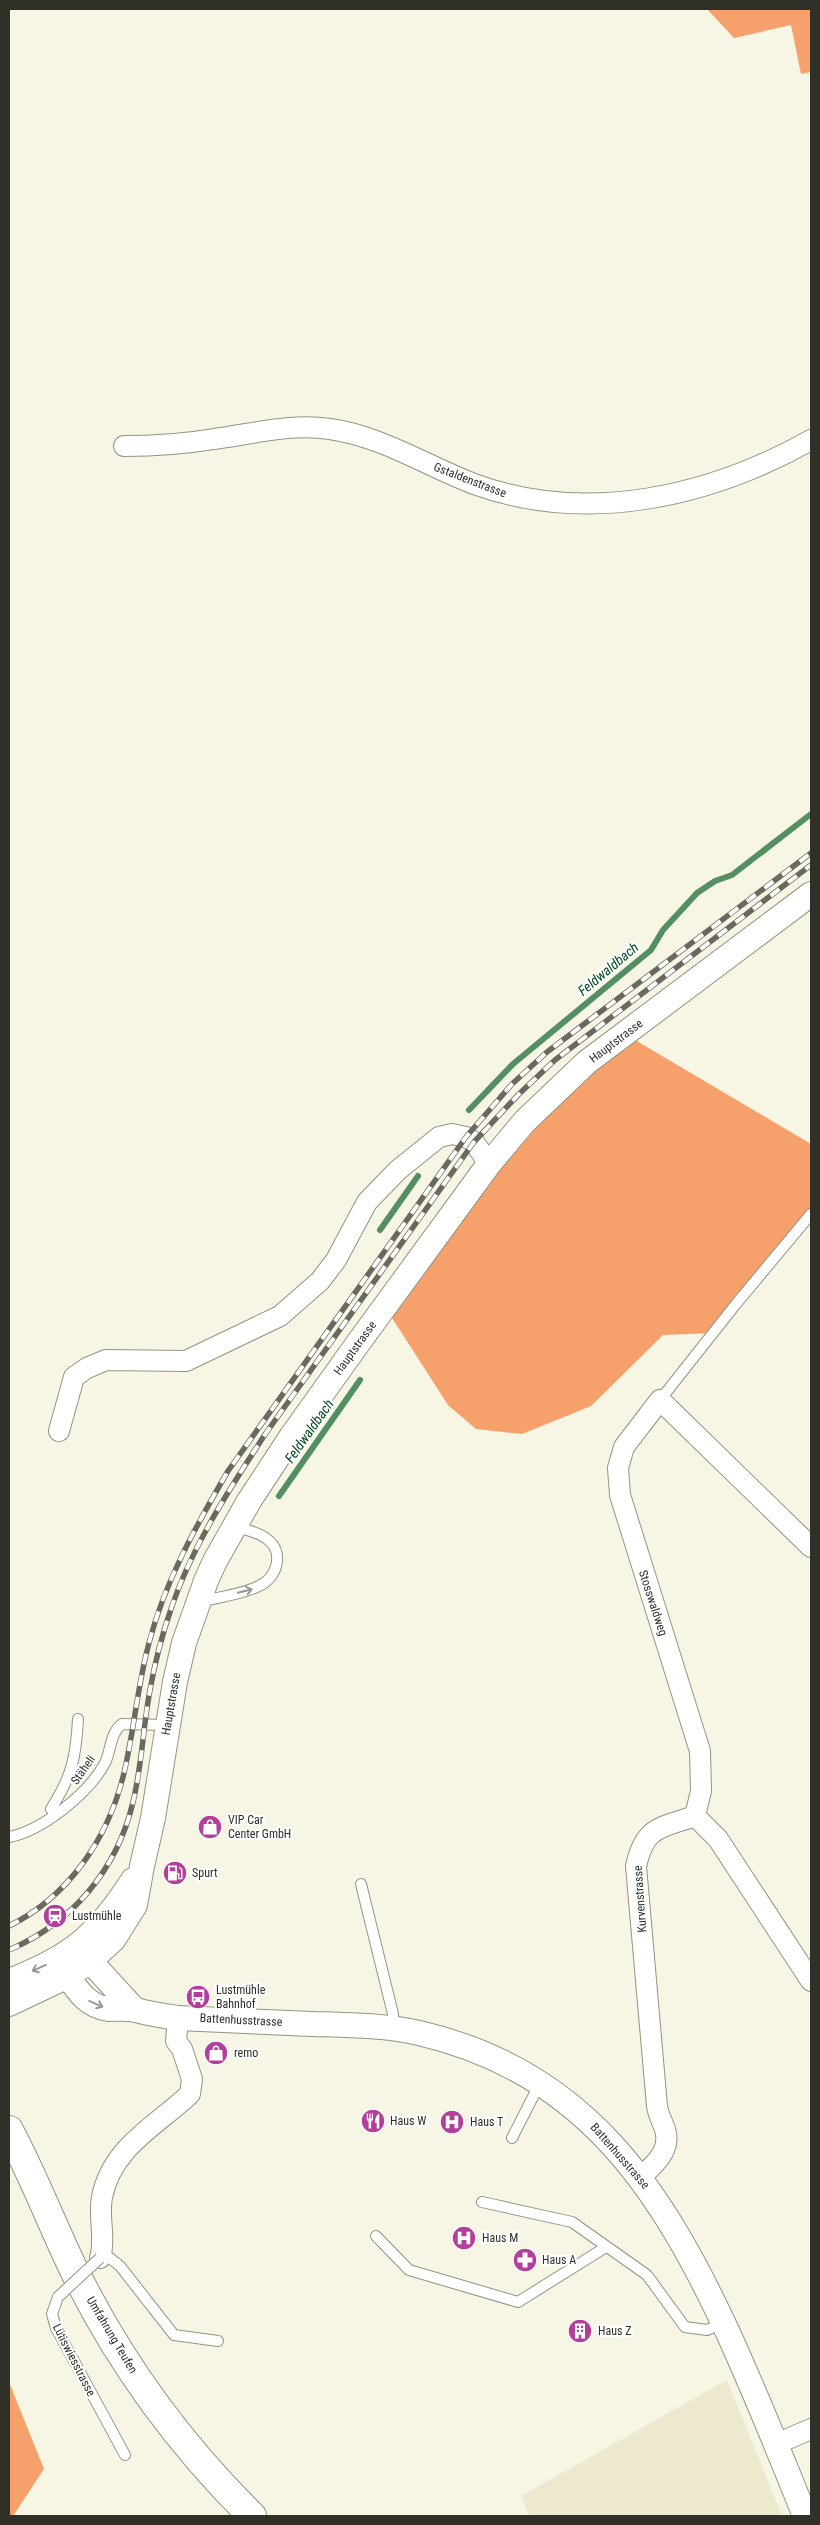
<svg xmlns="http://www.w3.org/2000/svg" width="820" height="2525" viewBox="0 0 820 2525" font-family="'Roboto Condensed',sans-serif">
  <rect width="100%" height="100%" fill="#f7f5e3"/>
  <!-- built -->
  <path fill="#ece9cf" d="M727 2380 782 2516H529L521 2496Z"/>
  <!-- forest -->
  <path fill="#f6a16c" d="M707 9H811V72L801 74 791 25 734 38Z
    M625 1034 811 1144V1214L713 1333 663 1335 591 1406 522 1434 476 1429 448 1405 385 1307 458 1207Z
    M9 2382 44 2469 13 2516H9Z"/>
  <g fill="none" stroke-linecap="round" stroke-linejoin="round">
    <!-- stream -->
    <path stroke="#538f62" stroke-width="6" d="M469 1110 513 1064 651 950 663 930 697 893 715 881 732 875 811 814
      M380 1230 418 1176
      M279 1496 360 1380"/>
    <!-- service casing -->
    <g stroke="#959383" stroke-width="12">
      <path id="service" d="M660 1400 736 1304 811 1214
        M199 1602C218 1597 241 1595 259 1586 277 1578 285 1552 267 1539 259 1532 245 1530 235 1526
        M55 1814 51 1809C72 1776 76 1757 78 1719
        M9 1837C42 1831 89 1793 105 1763 111 1751 110 1733 122 1724L167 1725
        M361 1884 393 2014V2028
        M512 2138 540 2083
        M482 2202 572 2222 647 2275 685 2327 707 2330 723 2323
        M376 2236 409 2270 518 2302 606 2247
        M102 2252 120 2266 174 2335 218 2341
        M58 2297 52 2314 56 2328 125 2455"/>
    </g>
    <!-- minor casing -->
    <g stroke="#959383" stroke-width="22">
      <path id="minor" d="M124 446C154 446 184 444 214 439 253 434 290 423 330 429 381 436 427 466 474 484 587 525 709 497 811 440
        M59 1431 74 1377 87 1368 106 1360 186 1361 280 1316 320 1281 336 1260 367 1202 398 1170 439 1137 452 1134 466 1137 474 1142 489 1164
        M695 1816 701 1791 700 1751 620 1495 618 1468 624 1447 660 1400 811 1547
        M695 1816 718 1839 811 1981
        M641 2177C657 2162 674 2148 663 2124 660 2117 658 2113 657 2106L636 1866C645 1826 660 1828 695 1816
        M100 2258C106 2238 98 2217 102 2197 112 2147 156 2126 190 2094L192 2079 182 2049 176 2041 178 2018
        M776 2444 811 2429"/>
    </g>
    <!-- tertiary casing -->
    <g stroke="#959383" stroke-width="26">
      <path id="tertiary" d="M74 1955 90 1961 135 2010
        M68 1976C78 1992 89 2007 109 2009 118 2009 128 2008 136 2010 150 2014 164 2016 178 2018 223 2020 268 2022 312 2024 348 2025 384 2025 419 2033 585 2071 662 2190 729 2335 756 2395 781 2456 805 2516
        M9 1981C71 1957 97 1936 133 1880
        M9 2004 68 1976 90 1961 113 1940 135 1905 142 1866 153 1818 175 1682 184 1643 206 1581 215 1561 249 1501 291 1437 356 1346 489 1164 525 1121 587 1062 811 894"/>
    </g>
    <!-- secondary casing -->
    <g stroke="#959383" stroke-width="30">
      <path id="secondary" d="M9 2130C33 2175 51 2222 73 2268 118 2360 179 2444 252 2516"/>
    </g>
    <!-- service -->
    <use href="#service" stroke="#fff" stroke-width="10"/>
    <!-- minor -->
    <use href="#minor" stroke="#fff" stroke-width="20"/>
    <!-- tertiary -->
    <use href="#tertiary" stroke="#fff" stroke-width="24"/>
    <!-- secondary -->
    <use href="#secondary" stroke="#fff" stroke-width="28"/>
    <!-- rail casing -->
    <g stroke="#6b695f" stroke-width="5.5">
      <path id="rail" d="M9 1926C68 1897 107 1840 123 1777 134 1733 137 1687 149 1643 165 1581 196 1526 228 1471L466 1137 512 1084 547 1052 811 853
        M9 1950C72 1923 117 1870 133 1802 142 1765 143 1727 150 1690 155 1662 162 1635 171 1609 192 1546 230 1488 266 1433L474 1142 519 1094 555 1060 811 865"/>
    </g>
    <!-- rail -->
    <use href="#rail" stroke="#fff" stroke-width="4" stroke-dasharray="11" stroke-linecap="butt"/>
    <!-- service-bridge casing -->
    <g stroke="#959383" stroke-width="12" stroke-linecap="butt">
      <path id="service-bridge" d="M58 2297 100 2258"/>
    </g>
    <!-- service-bridge -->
    <use href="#service-bridge" stroke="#fff" stroke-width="10"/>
  </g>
  <!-- one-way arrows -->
  <defs><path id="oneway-shaft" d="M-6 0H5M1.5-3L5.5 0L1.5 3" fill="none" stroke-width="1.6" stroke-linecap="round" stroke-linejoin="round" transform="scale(1.25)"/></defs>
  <g stroke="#989794">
    <use href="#oneway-shaft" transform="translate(245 1591) rotate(-14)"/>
    <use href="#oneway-shaft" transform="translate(39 1968) rotate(156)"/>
    <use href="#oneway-shaft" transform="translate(96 2004) rotate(24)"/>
  </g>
  <!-- icons -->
  <defs>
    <g id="shop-disc" transform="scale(1.25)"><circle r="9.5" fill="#b2409a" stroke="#fff"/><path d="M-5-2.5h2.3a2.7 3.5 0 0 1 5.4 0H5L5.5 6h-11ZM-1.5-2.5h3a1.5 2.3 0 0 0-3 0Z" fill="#fff"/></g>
    <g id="fuel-disc" transform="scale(1.25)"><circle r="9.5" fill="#b2409a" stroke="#fff"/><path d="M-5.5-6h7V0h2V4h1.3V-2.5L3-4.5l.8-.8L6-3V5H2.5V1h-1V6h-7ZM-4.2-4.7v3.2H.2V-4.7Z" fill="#fff"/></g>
    <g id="station-disc" transform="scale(1.25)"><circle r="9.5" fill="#b2409a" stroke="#fff"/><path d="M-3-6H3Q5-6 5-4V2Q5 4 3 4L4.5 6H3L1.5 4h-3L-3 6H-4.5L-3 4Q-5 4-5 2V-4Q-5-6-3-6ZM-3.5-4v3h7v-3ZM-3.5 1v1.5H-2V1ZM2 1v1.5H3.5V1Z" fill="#fff"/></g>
    <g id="bus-disc" transform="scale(1.25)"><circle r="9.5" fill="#b2409a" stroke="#fff"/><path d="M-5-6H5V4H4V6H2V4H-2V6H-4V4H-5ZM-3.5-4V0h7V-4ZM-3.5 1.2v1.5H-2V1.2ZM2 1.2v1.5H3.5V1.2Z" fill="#fff"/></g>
    <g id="restaurant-disc" transform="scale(1.25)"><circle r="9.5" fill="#b2409a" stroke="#fff"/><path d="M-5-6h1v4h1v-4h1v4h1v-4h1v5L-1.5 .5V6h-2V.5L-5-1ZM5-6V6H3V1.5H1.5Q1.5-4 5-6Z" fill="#fff"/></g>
    <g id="hospital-disc" transform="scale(1.25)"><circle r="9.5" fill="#b2409a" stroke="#fff"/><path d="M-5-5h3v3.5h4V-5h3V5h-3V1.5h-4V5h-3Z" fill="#fff"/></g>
    <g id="pharmacy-disc" transform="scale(1.25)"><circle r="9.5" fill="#b2409a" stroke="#fff"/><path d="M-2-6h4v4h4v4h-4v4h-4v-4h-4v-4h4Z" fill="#fff"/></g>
    <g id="building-disc" transform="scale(1.25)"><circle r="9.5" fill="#b2409a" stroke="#fff"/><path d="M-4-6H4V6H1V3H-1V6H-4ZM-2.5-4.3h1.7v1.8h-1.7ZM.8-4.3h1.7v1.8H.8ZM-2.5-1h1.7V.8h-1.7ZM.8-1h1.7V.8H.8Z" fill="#fff"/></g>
  </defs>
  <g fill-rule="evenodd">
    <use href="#shop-disc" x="210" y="1827"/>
    <use href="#fuel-disc" x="175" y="1873"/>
    <use href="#station-disc" x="55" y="1916"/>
    <use href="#bus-disc" x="198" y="1997"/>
    <use href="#shop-disc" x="216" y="2053"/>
    <use href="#restaurant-disc" x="373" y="2121"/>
    <use href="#hospital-disc" x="452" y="2122"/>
    <use href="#hospital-disc" x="464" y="2238"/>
    <use href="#pharmacy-disc" x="525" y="2260"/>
    <use href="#building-disc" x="580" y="2331"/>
  </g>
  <g text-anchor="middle" stroke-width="4.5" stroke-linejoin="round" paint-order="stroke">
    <!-- street labels -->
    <g font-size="12" fill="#302f28" stroke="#fff">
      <text transform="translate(470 480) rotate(21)" y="4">Gstaldenstrasse</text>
      <text transform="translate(616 1041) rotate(-37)" y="4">Hauptstrasse</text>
      <text transform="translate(355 1348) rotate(-54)" y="4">Hauptstrasse</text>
      <text transform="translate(653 1603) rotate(72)" y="4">Stosswaldweg</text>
      <text transform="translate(171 1704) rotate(-80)" y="4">Hauptstrasse</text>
      <text transform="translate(83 1770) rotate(-55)" y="4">Stäheli</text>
      <text transform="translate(640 1899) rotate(-94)" y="4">Kurvenstrasse</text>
      <text transform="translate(241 2020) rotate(3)" y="4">Battenhusstrasse</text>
      <text transform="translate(620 2156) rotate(49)" y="4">Battenhusstrasse</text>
      <text transform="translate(112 2335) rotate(59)" y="4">Umfahrung Teufen</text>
      <text transform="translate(74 2360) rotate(63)" y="4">Lütiswiesstrasse</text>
    </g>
    <!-- poi labels -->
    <g font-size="12" fill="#302f28" stroke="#fff" text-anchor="start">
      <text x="228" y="1824">VIP Car<tspan x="228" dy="14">Center GmbH</tspan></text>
      <text x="192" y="1877">Spurt</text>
      <text x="72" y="1920">Lustmühle</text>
      <text x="216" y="1994">Lustmühle<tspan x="216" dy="14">Bahnhof</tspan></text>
      <text x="234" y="2057">remo</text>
      <text x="390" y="2125">Haus W</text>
      <text x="470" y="2126">Haus T</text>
      <text x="482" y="2242">Haus M</text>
      <text x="542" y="2264">Haus A</text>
      <text x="598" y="2335">Haus Z</text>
    </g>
    <!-- water labels -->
    <g font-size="14" font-style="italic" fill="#044922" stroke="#fff">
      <text transform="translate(608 969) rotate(-40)" y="5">Feldwaldbach</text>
      <text transform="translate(309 1431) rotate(-55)" y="5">Feldwaldbach</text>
    </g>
  </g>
  <!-- border -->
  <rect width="820" height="2525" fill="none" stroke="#302f28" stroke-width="20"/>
</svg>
